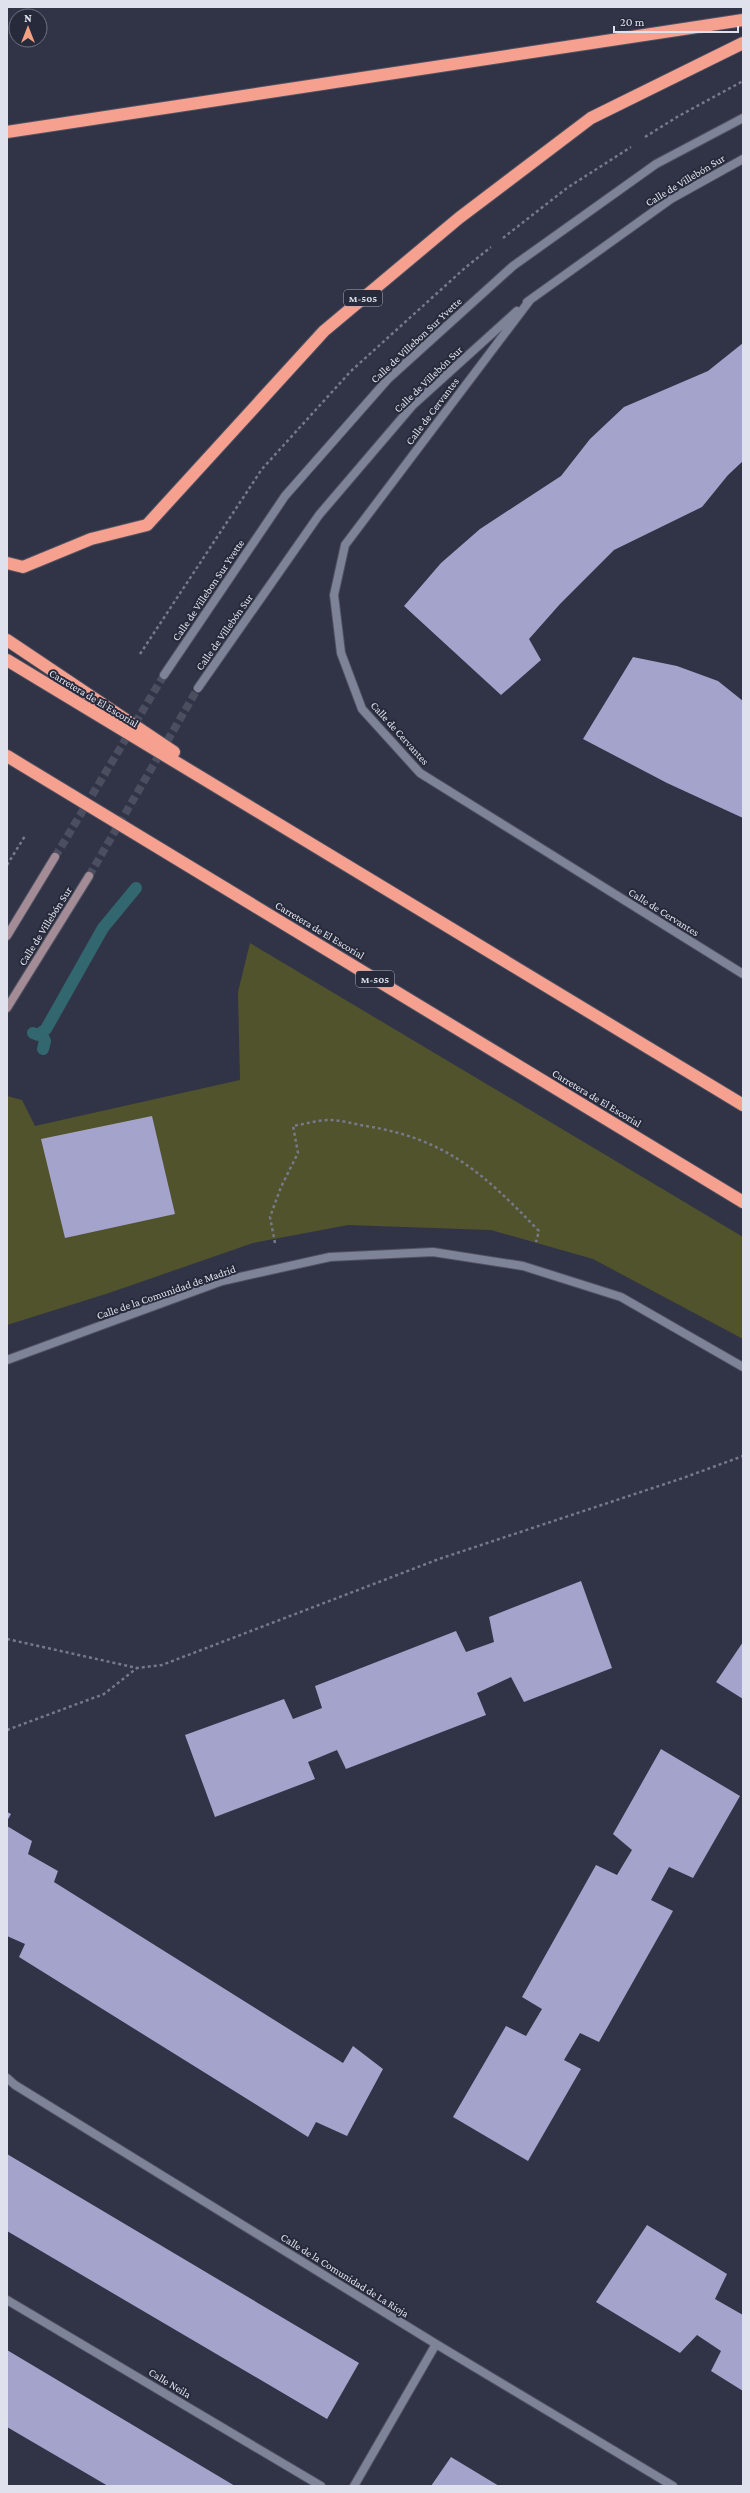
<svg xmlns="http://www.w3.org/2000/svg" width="750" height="2493" viewBox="0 0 750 2493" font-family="'Crimson Pro',serif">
  <rect width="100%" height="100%" fill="#313446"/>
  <!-- green -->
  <path fill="#51532c" d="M250 943 743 1237V1339L593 1259 491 1230 348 1225 253 1243 109 1293 7 1325V1096L22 1100 35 1126 240 1080 238 992Z"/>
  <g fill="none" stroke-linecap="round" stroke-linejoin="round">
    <!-- stream -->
    <path stroke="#32676f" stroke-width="12" d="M33 1033 38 1035 46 1029 103 928 136 888
      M41 1033 45 1041 43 1049"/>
  </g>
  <!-- building -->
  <path fill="#a3a3cb" d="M743 343V461L728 475 702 507 614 550 560 604 529 639 541 660 501 695 404 606 441 563 480 529 561 476 590 439 624 407 708 371Z
    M633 657 677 666 718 681 743 701V818L667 783 583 739Z
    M152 1116 175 1214 65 1238 41 1139Z
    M581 1581 612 1668 524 1702 511 1677 477 1693 486 1715 346 1769 337 1750 308 1762 315 1779 215 1817 185 1735 284 1699 293 1719 322 1708 315 1686 456 1631 466 1652 494 1642 489 1617Z
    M743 1642V1699L716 1682Z
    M661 1749 740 1796 693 1878 669 1867 651 1900 673 1911 599 2042 580 2033 564 2060 581 2069 528 2161 453 2117 506 2026 526 2036 542 2009 522 1997 596 1865 617 1875 632 1850 613 1834Z
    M7 1812 11 1814 7 1821Z
    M7 1826 32 1841 28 1854 58 1871 54 1882 343 2063 353 2046 383 2069 347 2136 316 2122 308 2137 19 1957 25 1944 7 1936Z
    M7 2154 359 2363 327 2419 7 2231Z
    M647 2225 727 2274 715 2299 743 2315V2391L711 2371 721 2351 697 2335 680 2353 596 2302Z
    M7 2350 235 2486H108L7 2427Z
    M451 2457 499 2486H431Z"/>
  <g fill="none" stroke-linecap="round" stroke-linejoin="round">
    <!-- secondary-tunnel -->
    <path stroke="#4b4e5f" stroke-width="8" stroke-dasharray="8 4" stroke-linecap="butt" d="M55 857 164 675
      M89 876 198 688"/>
    <!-- street casing -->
    <g stroke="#505262" stroke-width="10">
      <path id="street" d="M530 300 345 545 334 595 341 653 362 709 420 773 743 974
        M527 302 671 199 743 159
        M164 675 285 496 388 379 513 266 656 164 743 118
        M198 688 319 515 413 405 517 311
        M7 1360 222 1281 330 1257 433 1252 523 1266 621 1297 743 1367
        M7 2078 15 2085 436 2344 673 2486
        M7 2300 321 2486
        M354 2486 436 2344"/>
    </g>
    <!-- secondary casing -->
    <g stroke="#505262" stroke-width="10">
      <path id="secondary" d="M7 936 55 857
        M7 1008 89 876"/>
    </g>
    <!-- highway casing -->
    <g stroke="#505262" stroke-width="14">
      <path id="highway" d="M7 132 743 20
        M7 563 23 567 91 539 147 525 324 331 459 218 591 118 743 43
        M7 640 174 752
        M7 660 743 1105
        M7 756 743 1202"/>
    </g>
    <!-- path -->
    <path stroke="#777989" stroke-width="2.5" stroke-dasharray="3 3" stroke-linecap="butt" d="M645 137 677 117 743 81
      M503 238 567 188 631 147
      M140 654 262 469 351 371 466 267 491 247
      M7 865 25 836
      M275 1243 270 1217 281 1187 298 1153 293 1126C305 1124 318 1120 329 1120 341 1120 354 1124 366 1126 447 1139 484 1174 539 1231L536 1242
      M7 1639 137 1668 162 1665 439 1559 683 1478 743 1456
      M7 1730 104 1694 137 1668"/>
    <!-- street -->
    <use href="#street" stroke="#7f8398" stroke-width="8"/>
    <!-- secondary -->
    <use href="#secondary" stroke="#a38c96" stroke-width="8"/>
    <!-- highway -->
    <use href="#highway" stroke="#f6a090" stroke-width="12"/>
  </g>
  <g text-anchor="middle" stroke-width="4" stroke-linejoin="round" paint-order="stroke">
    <!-- shield labels -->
    <g fill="#272a3b" stroke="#a8aab8" stroke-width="1">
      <rect x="344" y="290" width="38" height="16" rx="3"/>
      <rect x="356" y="971" width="38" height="16" rx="3"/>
    </g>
    <g font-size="10" font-weight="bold" fill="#dfe1ed">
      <text x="363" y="302">M-505</text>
      <text x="375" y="983">M-505</text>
    </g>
    <!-- street labels -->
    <g font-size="11" fill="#dfe1ed" stroke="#272a3b">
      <text transform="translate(685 180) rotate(-31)" y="4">Calle de Villebón Sur</text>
      <text transform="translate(416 340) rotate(-43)" y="4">Calle de Villebon Sur Yvette</text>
      <text transform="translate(428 379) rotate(-44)" y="4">Calle de Villebón Sur</text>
      <text transform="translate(432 411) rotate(-53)" y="4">Calle de Cervantes</text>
      <text transform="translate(208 590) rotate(-56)" y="4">Calle de Villebon Sur Yvette</text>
      <text transform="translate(224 632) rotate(-55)" y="4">Calle de Villebón Sur</text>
      <text transform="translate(94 698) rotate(31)" y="4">Carretera de El Escorial</text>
      <text transform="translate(400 733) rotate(48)" y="4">Calle de Cervantes</text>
      <text transform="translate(664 912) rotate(32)" y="4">Calle de Cervantes</text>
      <text transform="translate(45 926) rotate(-58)" y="4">Calle de Villebón Sur</text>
      <text transform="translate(320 930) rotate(31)" y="4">Carretera de El Escorial</text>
      <text transform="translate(597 1098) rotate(31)" y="4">Carretera de El Escorial</text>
      <text transform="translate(166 1292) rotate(-19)" y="4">Calle de la Comunidad de Madrid</text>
      <text transform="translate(345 2275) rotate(32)" y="4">Calle de la Comunidad de La Rioja</text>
      <text transform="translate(170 2383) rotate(31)" y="4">Calle Neila</text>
    </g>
  </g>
  <!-- border -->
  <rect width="750" height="2493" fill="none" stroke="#dfe1ed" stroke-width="16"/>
  <!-- north arrow -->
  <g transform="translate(28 28)"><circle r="19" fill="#272a3b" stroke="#717382"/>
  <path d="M0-3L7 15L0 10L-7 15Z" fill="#f39f83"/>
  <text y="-6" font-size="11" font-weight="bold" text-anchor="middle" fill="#dfe1ed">N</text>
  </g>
  <!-- scale -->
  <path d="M614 26v6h124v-6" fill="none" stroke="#dfe1ed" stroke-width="2"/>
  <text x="620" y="26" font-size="12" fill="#dfe1ed" stroke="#272a3b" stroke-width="3" paint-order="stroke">20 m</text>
</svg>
